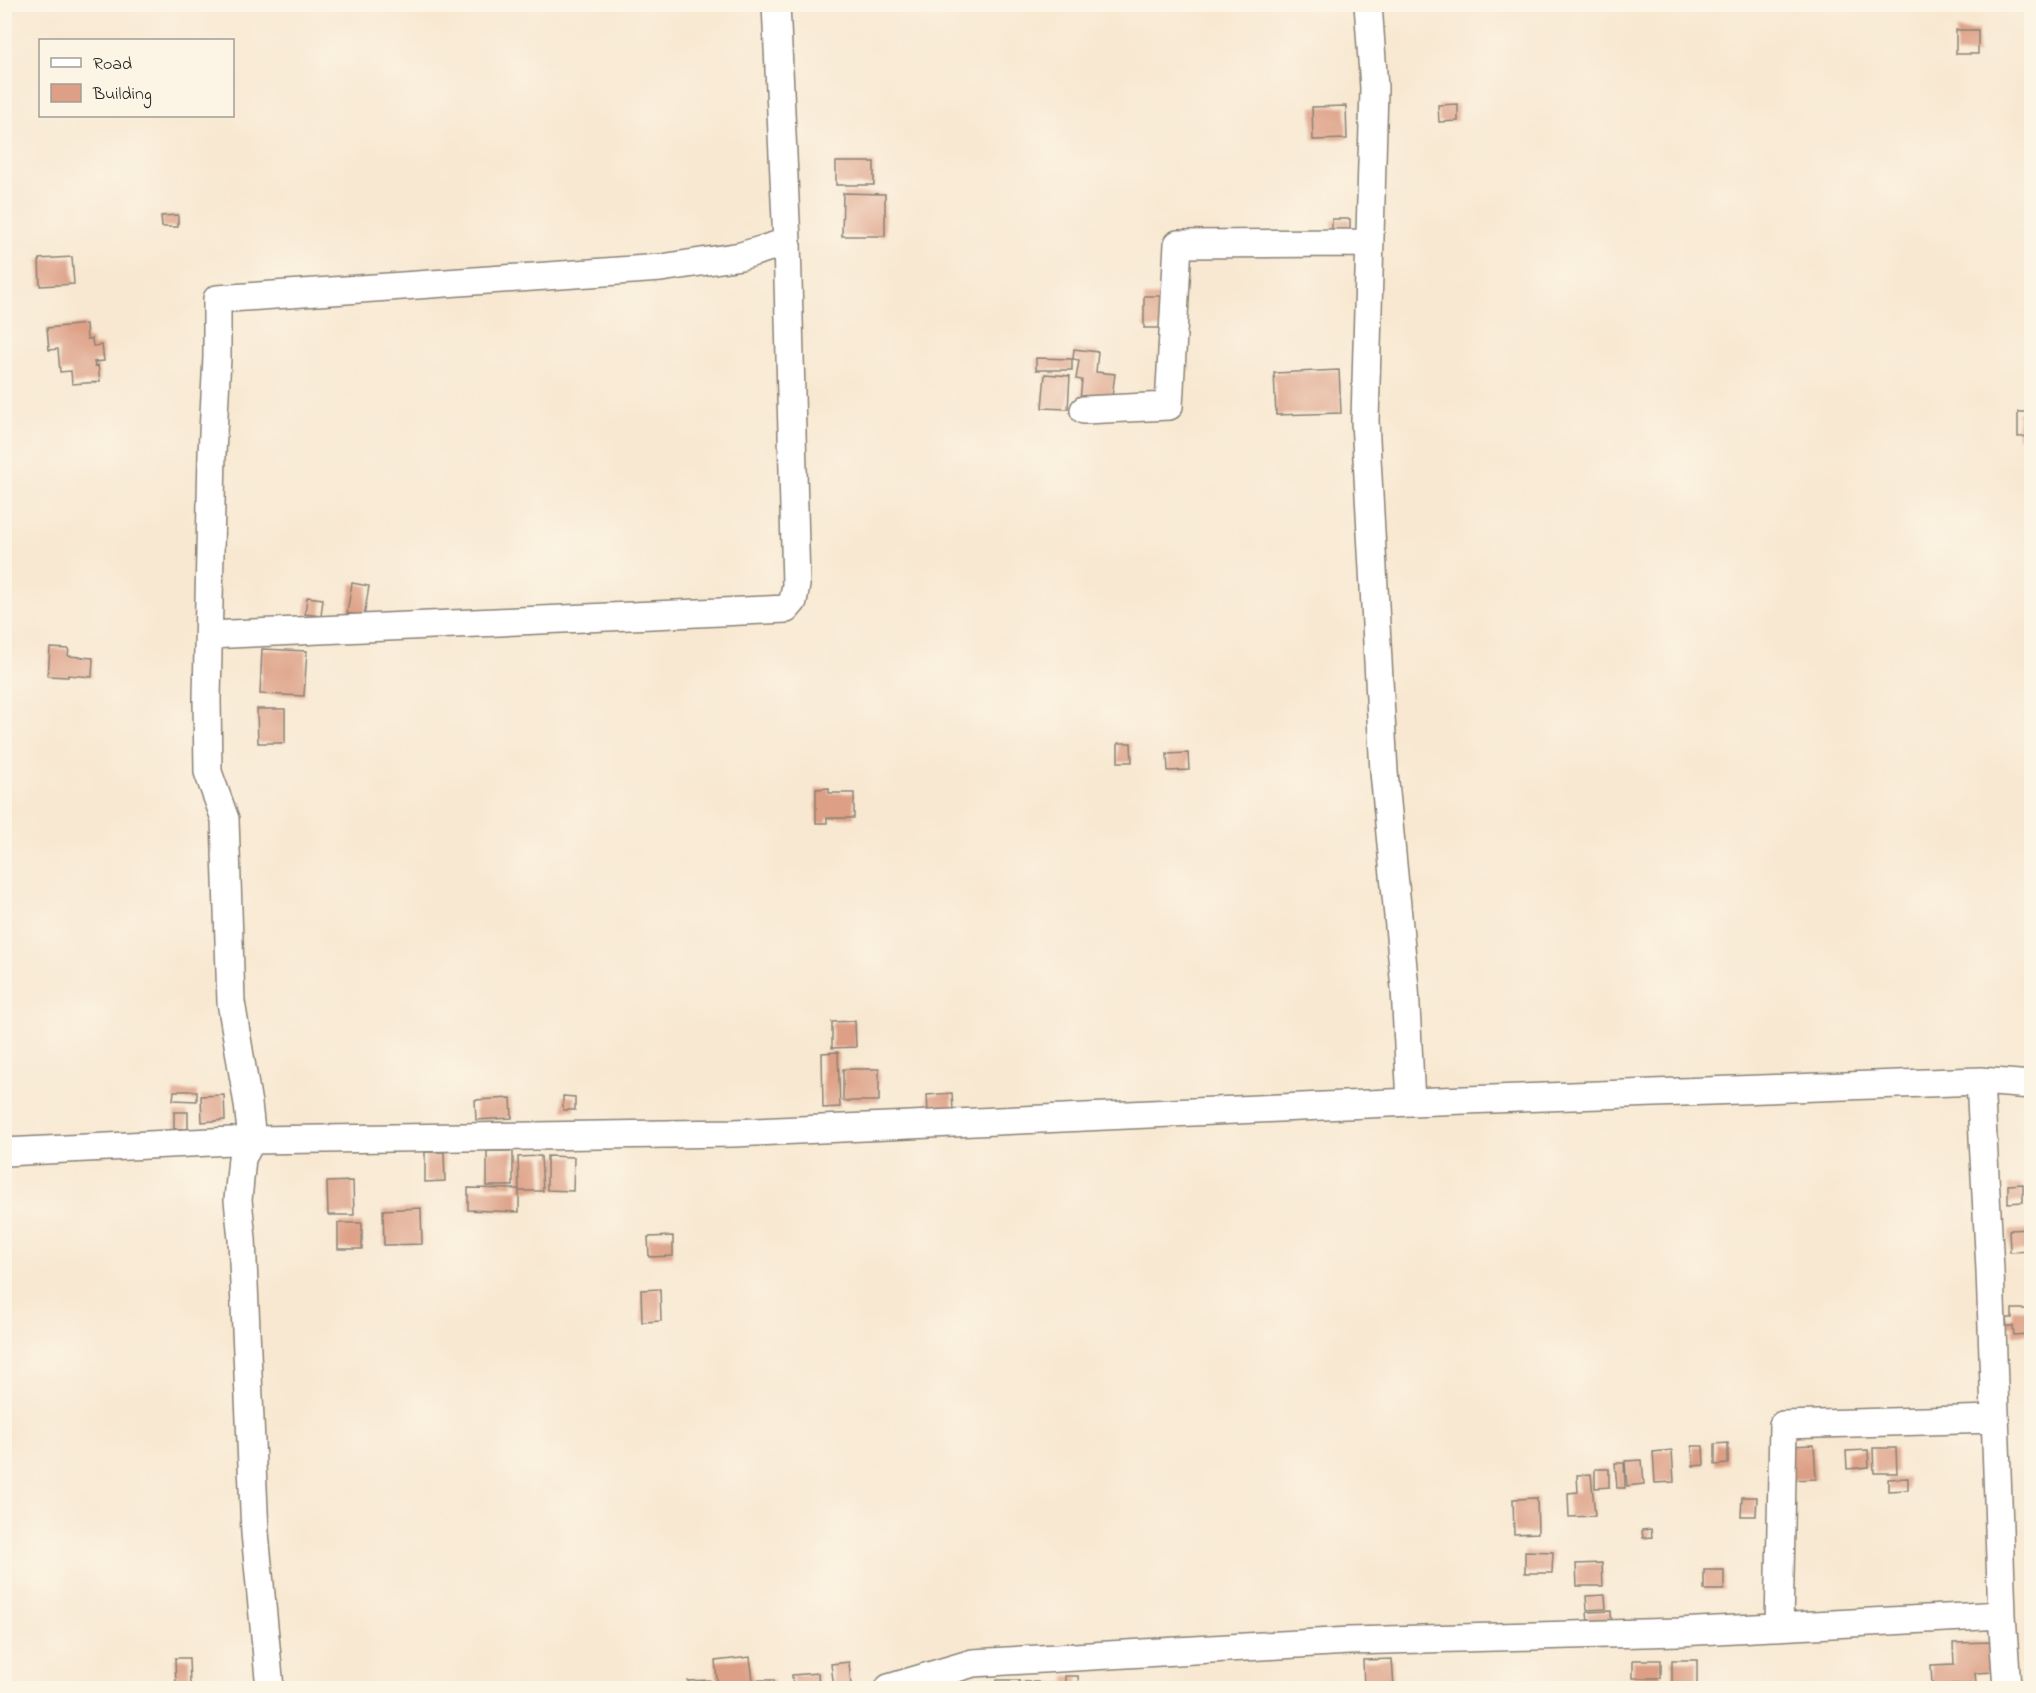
<svg xmlns="http://www.w3.org/2000/svg" width="2036" height="1693" viewBox="0 0 2036 1693" font-family="'Indie Flower',sans-serif">
  <rect width="100%" height="100%" fill="#fcf5e5"/>
  <filter id="ink" filterUnits="userSpaceOnUse"><feTurbulence type="fractalNoise" baseFrequency=".0167" numOctaves="2"/><feDisplacementMap in="SourceGraphic" scale="12" xChannelSelector="R" yChannelSelector="G"/><feConvolveMatrix kernelMatrix="1 2 1 2 8 2 1 2 1" color-interpolation-filters="sRGB"/></filter>
  <filter id="wash" filterUnits="userSpaceOnUse"><feTurbulence type="fractalNoise" baseFrequency=".008" numOctaves="4" result="noise"/><feDisplacementMap in="SourceGraphic" scale="24" xChannelSelector="R" yChannelSelector="G"/><feGaussianBlur stdDeviation="1.35" result="paint"/><feColorMatrix in="noise" values="0 0 0 0 0 0 0 0 0 0 0 0 0 0 0 0 0 1.4 0 .05"/><feComposite in="paint" operator="in"/></filter>
  <g filter="url(#wash)">
    <rect width="100%" height="100%" fill="#f8e8d1"/>
    <g id="blocks">
      <!-- building -->
      <path fill="#dd9f85" d="M1956 30H1978V54H1956Z
        M1458 104V121L1439 122 1438 105Z
        M1346 106 1347 139 1313 140 1312 107Z
        M836 162H874V185H836Z
        M843 193 885 194V236H842Z
        M178 215V227H162L161 216Z
        M1332 219H1350V236H1332Z
        M72 257 74 284 40 286 39 259Z
        M1144 296H1170L1169 328H1144Z
        M86 324 87 339H92L93 346 102 345 104 361 94 362 95 366 98 365 100 382 72 384 71 371 60 372 58 349 49 350 47 328Z
        M1074 349 1098 352 1096 372 1115 374 1111 404 1080 400 1082 380 1076 379 1079 360 1073 359Z
        M1036 358 1072 359V370H1036Z
        M1339 370 1341 413 1276 415 1274 373Z
        M1045 374 1070 376 1068 409 1042 408Z
        M2018 412H2032V436L2018 437Z
        M352 583 369 586 364 617 347 613Z
        M307 597 323 599 321 616 305 614Z
        M50 648 69 649 68 656 93 658 92 677 68 675V677L48 676Z
        M262 649 307 651 304 696 260 694Z
        M257 709H285V743H258Z
        M1118 743H1131L1132 762H1118Z
        M1188 753 1189 770 1168 771 1167 754Z
        M829 788V793H854V818H827V823H816V789Z
        M855 1021 856 1047 832 1048V1022Z
        M838 1052 840 1107 823 1108 822 1053Z
        M843 1069H879V1101H843Z
        M174 1091H197V1101L173 1100Z
        M952 1093 953 1110 928 1112 927 1095Z
        M224 1095 225 1120 202 1122 201 1096Z
        M563 1096 575 1097V1110H563Z
        M511 1098 512 1118 476 1120 475 1100Z
        M174 1112H188V1129H174Z
        M487 1151H513V1186H487Z
        M425 1152H444L445 1181 425 1182Z
        M541 1156 543 1191H519V1189V1212L468 1210V1188L519 1189 518 1157Z
        M547 1156 574 1157 573 1191 547 1190Z
        M353 1181 354 1215H328L327 1182Z
        M2023 1184V1202L2008 1203V1185Z
        M421 1208 422 1244 384 1245 383 1210Z
        M338 1223H362V1249H338Z
        M2031 1229 2032 1251 2010 1252 2009 1230Z
        M673 1236V1256L649 1257 648 1237Z
        M660 1289 661 1321 642 1322 641 1290Z
        M2012 1309H2028L2029 1334 2014 1335 2013 1326H2007L2006 1318H2012Z
        M1728 1443V1464L1715 1465V1444Z
        M1814 1445 1816 1479 1789 1480 1787 1446Z
        M1692 1446H1703L1704 1465 1693 1466Z
        M1873 1448H1896L1897 1473H1874Z
        M1672 1450 1674 1482 1655 1483 1653 1452Z
        M1868 1450 1869 1467 1847 1469 1846 1451Z
        M1642 1460 1644 1484 1627 1486 1625 1461Z
        M1615 1463H1624L1625 1488H1617Z
        M1595 1469H1609V1487L1595 1488Z
        M1591 1474 1595 1516 1569 1517 1568 1493 1578 1492 1577 1475Z
        M1908 1478V1490L1888 1491V1479Z
        M1742 1497H1757L1756 1516H1741Z
        M1537 1498 1538 1533 1514 1534 1513 1499Z
        M1651 1529 1652 1537 1643 1538 1642 1530Z
        M1525 1551 1553 1552 1552 1573H1525Z
        M1602 1563 1603 1586H1577L1576 1564Z
        M1704 1570H1724V1590H1704Z
        M1605 1595 1606 1609 1587 1610 1586 1596Z
        M1611 1611 1612 1631 1589 1633 1587 1612Z
        M1993 1642 1994 1672 1975 1673 1976 1684 1932 1686 1931 1665 1954 1664 1953 1643Z
        M750 1657 754 1688H718L715 1661Z
        M175 1658H189L190 1686 176 1687Z
        M1392 1659 1394 1688H1364L1363 1660Z
        M1633 1660H1661V1678H1633Z
        M1672 1660H1697V1688H1672Z
        M849 1662 851 1686 834 1688 831 1664Z
        M818 1673 819 1688H793L792 1675Z
        M1065 1676H1078L1079 1688H1065Z
        M710 1680 711 1688H689L688 1681Z
        M755 1680H774V1688H755Z
        M997 1680H1019V1688H997Z
        M1025 1682H1038V1688H1025Z
        M1061 1683 1062 1688H1040V1684Z"/>
    </g>
  </g>
  <g filter="url(#ink)">
    <use href="#blocks" fill-opacity="0" stroke="#8a8276" stroke-width="1.5"/>
    <g fill="none" stroke-linecap="round" stroke-linejoin="round">
      <!-- minor casing -->
      <g stroke="#8a8276" stroke-width="30">
        <path id="minor" d="M1368 4 1374 88 1365 421 1384 772 1405 988 1411 1102
          M1084 410 1169 406 1178 244 1370 243
          M209 635 786 609 793 601 796 585 787 242
          M1980 1081 1990 1270 2002 1615 2007 1688
          M4 1152 252 1140 734 1133 1411 1102 1980 1081 2032 1085
          M1779 1627 1783 1425 1995 1419
          M270 1688 255 1533 242 1239 238 1200 242 1158 252 1140 248 1104 231 1002 225 819 208 772 207 699 212 453 217 357V299L661 268 741 256 787 242 776 4
          M889 1688 973 1663 1349 1641 1679 1632 2002 1615"/>
      </g>
      <!-- minor -->
      <use href="#minor" stroke="#fff" stroke-width="27"/>
    </g>
  </g>
  <!-- margin -->
  <rect width="2036" height="1693" fill="none" stroke="#fcf5e5" stroke-width="24"/>
  <!-- legend -->
  <rect x="39" y="39" width="195" height="78" fill="#fcf5e5" stroke="#a29e95" stroke-width="1.5"/>
  <rect x="51" y="58" width="30" height="9" fill="#ffffff" stroke="#a29e95" stroke-width="1.5"/>
  <text x="93" y="69" font-size="18" fill="#1c1c1c">Road</text>
  <rect x="51" y="84" width="30" height="18" fill="#dd9f85" stroke="#a29e95" stroke-width="1.5"/>
  <text x="93" y="99" font-size="18" fill="#1c1c1c">Building</text>
</svg>
